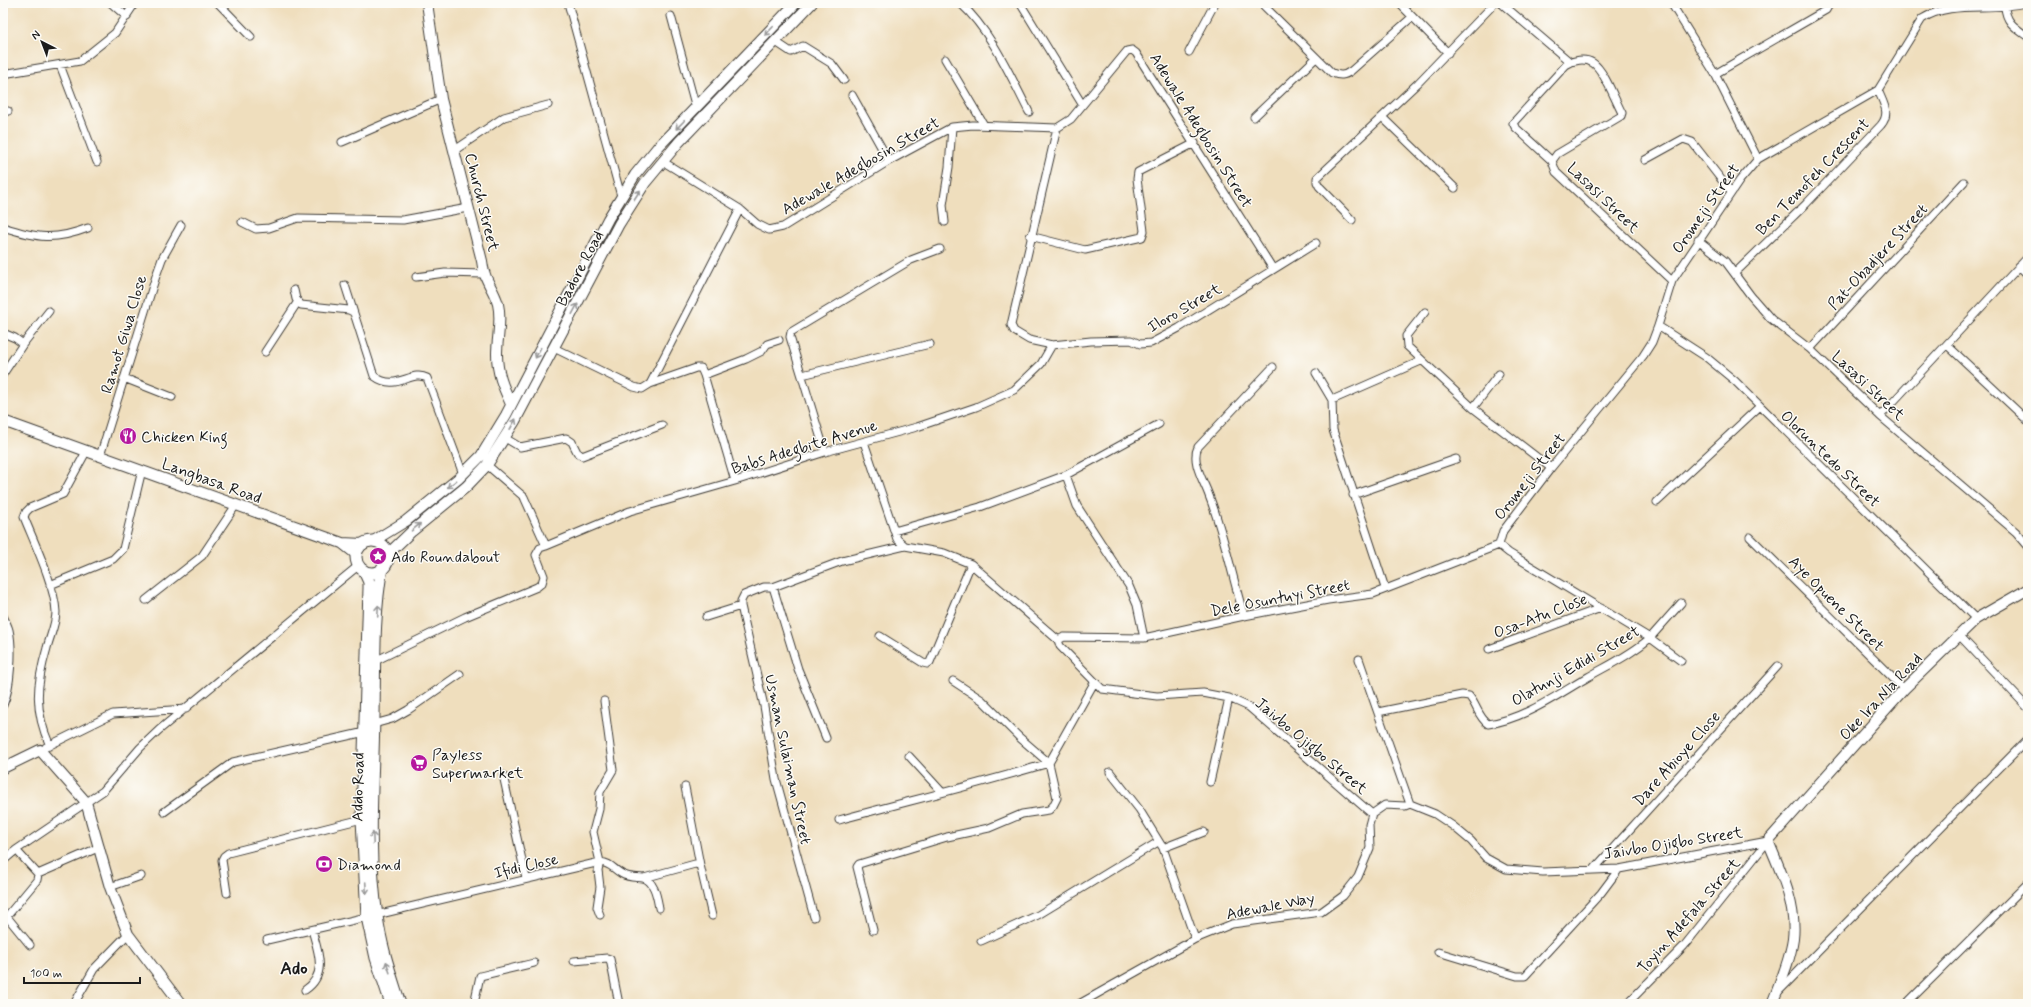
<svg xmlns="http://www.w3.org/2000/svg" width="2031" height="1007" viewBox="0 0 2031 1007" font-family="Mynerve,sans-serif">
  <rect width="100%" height="100%" fill="#fdfcf7"/>
  <filter id="ink" filterUnits="userSpaceOnUse"><feTurbulence type="fractalNoise" baseFrequency=".025" numOctaves="2"/><feDisplacementMap in="SourceGraphic" scale="8" xChannelSelector="R" yChannelSelector="G"/><feConvolveMatrix kernelMatrix="1 2 1 2 8 2 1 2 1" color-interpolation-filters="sRGB"/></filter>
  <filter id="wash" filterUnits="userSpaceOnUse"><feTurbulence type="fractalNoise" baseFrequency=".012" numOctaves="4" result="noise"/><feDisplacementMap in="SourceGraphic" scale="16" xChannelSelector="R" yChannelSelector="G"/><feGaussianBlur stdDeviation="0.9" result="paint"/><feColorMatrix in="noise" values="0 0 0 0 0 0 0 0 0 0 0 0 0 0 0 0 0 1.4 0 .05"/><feComposite in="paint" operator="in"/></filter>
  <g filter="url(#wash)">
    <rect width="100%" height="100%" fill="#efdebd"/>
  </g>
  <g filter="url(#ink)">
    <g fill="none" stroke-linecap="round" stroke-linejoin="round">
      <!-- street casing -->
      <g stroke="#3c3934" stroke-width="9">
        <path id="street" d="M111 3 127 17
          M218 3 251 37
          M568 3 621 196
          M960 3C991 31 1010 75 1029 112
          M1020 3 1082 104
          M1261 3 1332 73C1340 76 1344 76 1351 71L1412 17
          M1399 3 1448 53
          M1501 3 1570 62
          M1671 3 1715 74 1758 159
          M2005 7C2006 23 2016 28 2028 37
          M671 16 696 108
          M776 42 791 52 803 46 832 64 844 80
          M1189 52 1215 3
          M945 59 984 125
          M60 65 97 162
          M3 74 80 61 115 33 135 3
          M1715 74 1826 10 1830 3
          M852 95 889 161
          M3 112 8 111
          M1254 117 1316 58
          M1382 117 1455 188
          M1057 128 1011 325 1014 331 1029 340 1052 345 1091 341 1131 340 1140 344 1151 343 1179 328 1316 243
          M342 142 441 99
          M455 150 504 117 548 105
          M1645 160 1683 139 1692 142 1731 192
          M662 161 740 209 757 224 769 230 783 227 889 161 952 127 973 125 1057 128 1071 119 1127 51 1132 50 1136 53 1273 269
          M1552 161 1557 154 1621 116 1622 113C1615 100 1604 70 1593 63 1585 58 1573 60 1566 65L1513 123 1515 127 1552 161 1556 172 1672 281
          M1352 220 1319 186 1317 182V178L1418 83 1495 3
          M242 222 256 229 269 228 298 218 403 220 468 208
          M945 222 943 205 949 167 952 127
          M3 227C37 238 54 241 88 228
          M1030 236 1085 250 1142 237 1144 231 1137 179 1138 172 1195 143
          M1698 240 1725 261 1751 296 1771 319 1810 349 1880 416 2016 532 2028 546
          M2019 266 2028 275
          M1735 273 1806 204 1881 125C1891 113 1883 103 1878 90
          M416 277 445 273 483 274
          M345 285 374 376C397 393 411 369 427 378L463 474
          M294 290 296 299 301 305 349 310 353 312
          M1425 312 1406 336 1407 346 1473 408 1551 468
          M1658 326 1706 357 1735 381 1976 619
          M3 333 15 338 23 344
          M1947 345 2028 421
          M554 348 634 387 642 389 650 384 696 368H701L704 375 735 481
          M1810 349 1964 182
          M265 352 297 303
          M1316 373 1332 400 1333 430 1385 588
          M3 374 23 344 49 311
          M704 375 746 359 762 351 767 344 779 340
          M802 375 930 344
          M124 378 172 397
          M650 384 740 209
          M1332 400 1421 361
          M1473 408 1499 374
          M1880 416 2028 257
          M505 438 520 447 566 438 572 442 577 452 582 456 662 425
          M864 442 897 539 905 546 944 553 971 564 1058 640 1060 646 1102 689 1157 696 1203 693 1229 698 1249 707 1372 814
          M825 452 790 337 791 332 911 260 940 249
          M100 456 156 276 162 259 181 225
          M1066 475 1077 506 1129 586 1137 605 1144 638
          M1353 495 1456 459
          M1657 502 1759 407
          M894 531 980 507 1066 475 1159 424
          M1750 537 1904 689
          M1499 545 1503 531 1551 468 1643 356 1652 342 1658 326 1672 281 1740 180 1758 159 1878 90 1922 19C1951 0 1990 12 2024 3
          M546 546 630 511 735 481 825 452 917 427 976 407 1014 390 1041 364 1052 345
          M50 585 113 559 123 549 142 470
          M773 587 798 669 826 738
          M146 600 202 556 236 505
          M741 606 764 706 776 779 814 917
          M3 616C5 620 8 626 9 630 13 648 11 688 3 705
          M1244 616C1232 576 1224 533 1208 493 1203 480 1191 461 1198 447L1273 367
          M706 617 741 606V601L744 595 764 587H773L842 561 905 546
          M1959 635 2028 708
          M880 636 923 663 927 664 930 662 971 564
          M1058 640 1064 637 1144 638 1244 616 1328 600 1373 594 1499 545
          M1489 649 1601 608
          M1359 659 1410 804
          M375 661 465 617 537 587 542 583 544 576 536 555 540 548 546 546 524 497 487 465
          M1681 661 1650 638 1681 603
          M1378 712 1462 695 1469 696C1477 705 1478 717 1488 724 1524 719 1557 695 1588 677 1609 665 1632 654 1650 638L1509 553 1499 545
          M374 724 392 719 408 710 460 674
          M50 746C34 710 36 685 47 648 50 636 56 624 56 612 55 586 34 542 24 517L26 512 30 508 63 494 87 450
          M46 747 113 714 186 709
          M909 756 942 792
          M1110 772 1139 809 1163 848 1195 939
          M503 775 526 878
          M1210 782 1229 698
          M685 787 700 865
          M164 812 233 762 365 732
          M1372 814 1385 805 1405 806 1410 804 1435 814 1453 826 1471 841 1486 858 1506 869 1543 872 1619 869 1768 841
          M839 820C909 801 979 784 1049 763L1094 683
          M1163 848 1204 832
          M16 850 38 874 37 880 8 915V918L30 945
          M3 861 16 850 103 791 140 748 159 730 358 566
          M1595 868 1778 666
          M38 874 100 847
          M644 878 695 864 700 865 712 916
          M110 887 141 876
          M227 893 222 860 224 856 228 853 362 819
          M376 915 600 862C611 863 613 869 622 874 629 878 636 877 643 878 655 881 657 898 659 908
          M600 915 597 907 600 887 598 870 600 862 593 832 599 809 600 792 613 770 604 701
          M873 930 857 867 859 864 947 837 989 828 1022 814 1049 810 1053 806 1057 798 1049 763 1019 737 982 700 953 681
          M267 940 367 917
          M981 941 1038 915 1158 842
          M1438 952 1517 976H1525L1601 893 1619 869
          M574 961 607 958 610 959 619 1004
          M305 990C328 975 318 951 312 930
          M1778 992 2028 739
          M74 1004 94 969 128 934
          M474 1004 480 976 534 963
          M1079 1004 1195 939 1232 924 1321 912 1343 896 1358 877 1370 848 1369 825 1372 814
          M1627 1004 1684 946 1768 841
          M1906 1004 2028 883"/>
      </g>
      <!-- secondary casing -->
      <g stroke="#3c3934" stroke-width="12">
        <path id="secondary" d="M427 3 441 99 482 261C484 281 493 287 498 304 502 321 497 337 497 354 497 373 503 387 511 404
          M3 421 342 543 363 544
          M375 540 406 521 459 478 481 456 506 415 608 219 635 175 657 148 796 3
          M342 543 356 554
          M388 554 412 531 466 487 487 465 515 421 619 224 645 183 679 142 812 3
          M3 768 40 750 86 802 110 887 128 934 181 1004
          M1772 1004C1780 983 1790 961 1793 939 1797 905 1781 872 1768 841L1904 689 1976 619 2028 589"/>
      </g>
      <!-- primary casing -->
      <g stroke="#3c3934" stroke-width="13">
        <path id="primary" d="M356 557a16 16 0 1 1 32 0a16 16 0 1 1-32 0Z
          M382 568C373 616 375 667 374 716 373 781 367 852 377 916 381 947 391 975 400 1004
          M364 571 369 582V588L362 819 367 917 376 958 391 1004"/>
      </g>
      <!-- street -->
      <use href="#street" stroke="#fff" stroke-width="7"/>
      <!-- secondary -->
      <use href="#secondary" stroke="#fff" stroke-width="10"/>
      <!-- primary -->
      <use href="#primary" stroke="#fff" stroke-width="11"/>
    </g>
    <!-- one-way arrows -->
    <defs><path id="oneway-shaft" d="M-6 0H5M1.5-3L5.5 0L1.5 3" fill="none" stroke-width="1.6" stroke-linecap="round" stroke-linejoin="round"/></defs>
    <g stroke="#999">
      <use href="#oneway-shaft" transform="translate(769 31) rotate(134)"/>
      <use href="#oneway-shaft" transform="translate(680 125) rotate(134)"/>
      <use href="#oneway-shaft" transform="translate(637 195) rotate(-57)"/>
      <use href="#oneway-shaft" transform="translate(575 309) rotate(-62)"/>
      <use href="#oneway-shaft" transform="translate(538 353) rotate(117)"/>
      <use href="#oneway-shaft" transform="translate(513 424) rotate(-61)"/>
      <use href="#oneway-shaft" transform="translate(452 484) rotate(141)"/>
      <use href="#oneway-shaft" transform="translate(416 527) rotate(-40)"/>
      <use href="#oneway-shaft" transform="translate(378 611) rotate(-87)"/>
      <use href="#oneway-shaft" transform="translate(373 838) rotate(-92)"/>
      <use href="#oneway-shaft" transform="translate(366 888) rotate(87)"/>
      <use href="#oneway-shaft" transform="translate(388 967) rotate(-108)"/>
    </g>
  </g>
  <!-- icons -->
  <defs>
    <g id="restaurant-disc" transform="scale(0.9)"><circle r="9.5" fill="#b5179e" stroke="#fdfcf7"/><path d="M-5-6h1v4h1v-4h1v4h1v-4h1v5L-1.5 .5V6h-2V.5L-5-1ZM5-6V6H3V1.5H1.5Q1.5-4 5-6Z" fill="#fff"/></g>
    <g id="sight-disc" transform="scale(0.9)"><circle r="9.5" fill="#b5179e" stroke="#fdfcf7"/><path d="M0-6L1.8-2.2L6-1.7L2.9 1.2L3.7 5.4L0 3.3L-3.7 5.4L-2.9 1.2L-6-1.7L-1.8-2.2Z" fill="#fff"/></g>
    <g id="supermarket-disc" transform="scale(0.9)"><circle r="9.5" fill="#b5179e" stroke="#fdfcf7"/><path d="M-6-5.5h2.5l.6 2H6L4.5 2H-2.5L-4.4-4H-6ZM-1.5 3.2a1.3 1.3 0 1 0 .1 0ZM3 3.2a1.3 1.3 0 1 0 .1 0Z" fill="#fff"/></g>
    <g id="bank-disc" transform="scale(0.9)"><circle r="9.5" fill="#b5179e" stroke="#fdfcf7"/><path d="M-6-4H6V4H-6ZM0-2.3a2.3 2.3 0 1 0 0 4.6a2.3 2.3 0 1 0 0-4.6Z" fill="#fff"/></g>
  </defs>
  <g fill-rule="evenodd">
    <use href="#restaurant-disc" x="128" y="436"/>
    <use href="#sight-disc" x="378" y="556"/>
    <use href="#supermarket-disc" x="419" y="763"/>
    <use href="#bank-disc" x="324" y="864"/>
  </g>
  <g text-anchor="middle" stroke-width="3" stroke-linejoin="round" paint-order="stroke">
    <!-- street labels -->
    <g font-size="16" fill="#1c1c1c" stroke="#fdfcf7">
      <text transform="translate(1202 130) rotate(58)" y="6">Adewale Adegbosin Street</text>
      <text transform="translate(860 165) rotate(-30)" y="6">Adewale Adegbosin Street</text>
      <text transform="translate(1812 176) rotate(-46)" y="6">Ben Temofeh Crescent</text>
      <text transform="translate(1604 197) rotate(44)" y="6">Lasasi Street</text>
      <text transform="translate(483 202) rotate(76)" y="6">Church Street</text>
      <text transform="translate(1705 208) rotate(-55)" y="6">Oromeji Street</text>
      <text transform="translate(1877 256) rotate(-47)" y="6">Pat-Obadjere Street</text>
      <text transform="translate(579 268) rotate(-62)" y="6">Badore Road</text>
      <text transform="translate(1184 307) rotate(-30)" y="6">Iloro Street</text>
      <text transform="translate(123 334) rotate(-73)" y="6">Ramot Giwa Close</text>
      <text transform="translate(1869 385) rotate(43)" y="6">Lasasi Street</text>
      <text transform="translate(804 446) rotate(-17)" y="6">Babs Adegbite Avenue</text>
      <text transform="translate(1831 458) rotate(44)" y="6">Oloruntedo Street</text>
      <text transform="translate(1529 476) rotate(-52)" y="6">Oromeji Street</text>
      <text transform="translate(212 480) rotate(20)" y="6">Langbasa Road</text>
      <text transform="translate(1280 597) rotate(-11)" y="6">Dele Osuntuyi Street</text>
      <text transform="translate(1837 603) rotate(45)" y="6">Aye Opuene Street</text>
      <text transform="translate(1540 615) rotate(-21)" y="6">Osa-Atu Close</text>
      <text transform="translate(1575 665) rotate(-30)" y="6">Olatunji Edidi Street</text>
      <text transform="translate(1880 696) rotate(-47)" y="6">Oke Ira Nla Road</text>
      <text transform="translate(1312 745) rotate(40)" y="6">Jaivbo Ojigbo Street</text>
      <text transform="translate(1676 758) rotate(-48)" y="6">Dare Abioye Close</text>
      <text transform="translate(789 759) rotate(78)" y="6">Usman Sulaiman Street</text>
      <text transform="translate(357 787) rotate(-89)" y="6">Addo Road</text>
      <text transform="translate(1673 842) rotate(-9)" y="6">Jaivbo Ojigbo Street</text>
      <text transform="translate(526 865) rotate(-13)" y="6">Ifidi Close</text>
      <text transform="translate(1270 905) rotate(-11)" y="6">Adewale Way</text>
      <text transform="translate(1688 915) rotate(-49)" y="6">Toyin Adefala Street</text>
    </g>
    <!-- poi labels -->
    <g font-size="16" fill="#1c1c1c" stroke="#fdfcf7" text-anchor="start">
      <text x="141" y="442">Chicken King</text>
      <text x="391" y="562">Ado Roundabout</text>
      <text x="432" y="760">Payless<tspan x="432" dy="18">Supermarket</tspan></text>
      <text x="337" y="870">Diamond</text>
    </g>
    <!-- quarter labels -->
    <g font-size="18" font-weight="bold" fill="#1c1c1c" stroke="#fdfcf7">
      <text x="294" y="974">Ado</text>
    </g>
  </g>
  <!-- margin -->
  <rect width="2031" height="1007" fill="none" stroke="#fdfcf7" stroke-width="16"/>
  <!-- north arrow -->
  <g transform="translate(42 42) rotate(318)" stroke="#fdfcf7" stroke-width="3" paint-order="stroke">
  <path d="M0-3L7 15L0 10L-7 15Z" fill="#1c1c1c"/>
  <text y="-6" font-size="11" font-weight="bold" text-anchor="middle" fill="#1c1c1c">N</text>
  </g>
  <!-- scale -->
  <path d="M24 977v6h116v-6" fill="none" stroke="#1c1c1c" stroke-width="2"/>
  <text x="30" y="977" font-size="12" fill="#1c1c1c" stroke="#fdfcf7" stroke-width="3" paint-order="stroke">100 m</text>
</svg>
